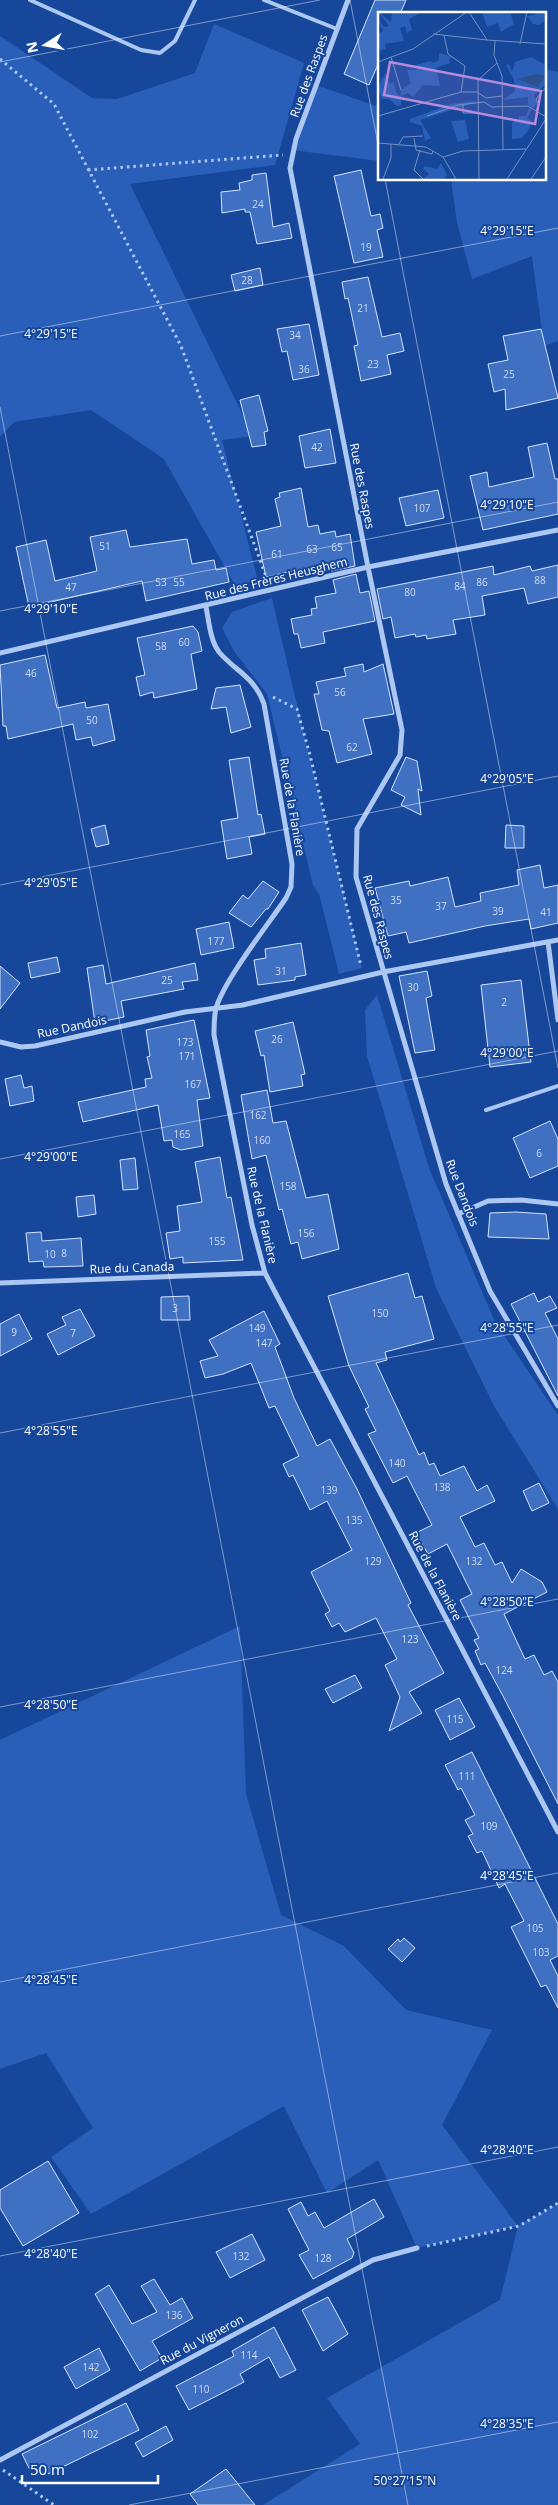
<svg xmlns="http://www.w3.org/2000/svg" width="558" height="2505" viewBox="0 0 558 2505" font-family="'Open Sans',sans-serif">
  <rect width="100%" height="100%" fill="#16479b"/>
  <!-- green -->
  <path fill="#2a5fb9" d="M214 24 304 63 275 165 130 184 253 436 222 440 258 581 235 585 164 459 91 410 14 422 0 437V36L92 98 117 99 195 73Z
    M544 69 558 72V341L544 346 532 256 472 279 457 223 451 179H544Z
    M316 85 379 107V161L292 150Z
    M272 598C300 722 332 845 362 968L339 974 319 894 313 885 267 694 234 651 222 628 232 612Z
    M377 995 429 1168 495 1322 558 1415V1509L494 1406 436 1288 367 1056 365 1010Z
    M240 1626 246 1794 281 1915 344 1946 406 2010 492 2030 442 2125 518 2226 558 2203V2505H263L360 2444 327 2398 500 2300 518 2226 417 2248 378 2160 327 2193 284 2106 91 2214 51 2157 93 2128 46 2053 0 2069V1740Z"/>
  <!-- building -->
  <path fill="#3f70c2" stroke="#d4e3fd" d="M375 0H406L400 14H379V62L369 85 344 74Z
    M361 170 371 216 380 214 383 228 377 230 383 257 354 263 334 176Z
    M266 173 273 227 289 223 292 238 257 244 250 212H245V209L222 213 221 192 240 190 239 183 252 180V175Z
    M260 268 263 285 235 291 231 275Z
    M368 277 382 337 400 333 404 351 387 355 391 374 361 381 354 346 358 345 348 298 345 299 342 282Z
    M309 324 319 375 293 380 287 351 282 352 277 329Z
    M541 329 558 398 506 410 505 389 494 392 488 364 508 360 503 336Z
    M259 395 268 431 264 432 266 445 252 447 240 400Z
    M330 429 336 463 305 468 299 436Z
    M547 443 555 479H558V514L483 530 470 476 487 472 489 487 534 477 528 447Z
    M301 488 308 527 318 525 320 534 335 531 336 537 350 534 355 566 331 571 330 563 266 577 256 532 281 526 275 499 280 497 279 493Z
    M438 490 444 518 406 526 399 498Z
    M126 530 130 547 187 539 192 564 214 560 216 570 226 568 229 582 146 601 142 581 29 607 16 547 46 540 55 581 97 571 90 537Z
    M558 565V597L528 604 524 588 482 596 485 615 453 620 456 634 427 639 426 635 416 637 415 634 395 638 391 617 383 619 377 589 493 566 494 575 530 566 532 571Z
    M356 574 360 593 369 591 375 621 323 632 325 643 301 648 298 634H294L291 619 312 615 311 609 317 608 315 597 336 593 333 580Z
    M193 626 198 632 202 651 191 654 197 689 154 698 153 692 140 696 136 677 145 675 137 638Z
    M45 655 57 708 85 702 86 708 108 704 115 740 93 746 91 737 76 740 73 724 8 739 6 726H3L0 665Z
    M363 664 364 672 383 664 394 714 363 719 372 754 337 763 329 731 322 730 314 694H319L316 682 346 676 344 668Z
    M240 685 251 727 231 733 226 707 211 709 216 688Z
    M249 757 258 815 261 814 265 834 249 837 252 854 227 859 221 821 238 818 229 760Z
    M406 757 417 761 422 791 418 789 421 815 401 805 405 797 391 790Z
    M105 825 109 844 96 847 91 829Z
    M506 825 524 826V848H505Z
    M540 865 544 888 558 885V923L531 929 529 919 485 926 409 943 406 932 388 936 375 888 409 881 410 886 448 877 455 907 481 901 480 893 519 885 517 870Z
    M263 881 279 892 268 909H266L251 927 229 913 243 895 248 899Z
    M229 922 234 948 201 955 196 929Z
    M301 943 306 975 295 977V980L258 985 254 960 266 958 265 949Z
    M57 957 60 972 31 978 28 963Z
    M195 963 198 980 182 982 184 989 121 1001 124 1017 95 1023 87 968 103 965 106 984Z
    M0 966 20 983 0 1009Z
    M427 971 432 996 426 998 435 1050 415 1053 399 976Z
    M521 980 531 1062 490 1067 481 985Z
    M194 1020 210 1098 197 1100 203 1146 181 1150 173 1147 172 1140 164 1141 158 1105 83 1122 78 1102 146 1087 145 1079 152 1078 147 1057 150 1056 146 1030Z
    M293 1022 305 1074 301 1075 303 1086 270 1092 264 1055 261 1056 255 1031Z
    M21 1075 24 1088 32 1086 34 1101 10 1106 5 1079Z
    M267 1090 273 1123 286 1121 306 1198 328 1194 339 1249 302 1259 298 1242 291 1244 282 1209 279 1210 266 1155 252 1159 241 1095Z
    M550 1121 558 1139V1166L530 1178 513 1138Z
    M220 1157 227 1198 231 1197 243 1260 183 1263V1257L170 1259 166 1233 180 1231 177 1206 202 1202 195 1162Z
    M135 1158 138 1189 123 1190 120 1160Z
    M94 1195 96 1214 78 1217 76 1197Z
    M516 1212 546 1214 549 1239 488 1237 490 1213Z
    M41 1232 42 1241 81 1238 83 1266 44 1267 43 1261 29 1262 26 1233Z
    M408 1273 415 1298 422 1296 434 1339 385 1352 387 1360 376 1363 419 1455 424 1452 429 1465 434 1463 440 1476 464 1466 477 1491 487 1485 495 1501 460 1517 475 1547 484 1543 495 1565 502 1562 512 1583 521 1569 542 1582 547 1592 504 1614 525 1659 534 1655 544 1675 552 1671 558 1682V1804L503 1696 485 1663 481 1665 475 1651 479 1649 474 1640 479 1638 460 1600 472 1594 447 1544 428 1554 416 1533 432 1525 407 1476 393 1483 368 1434 376 1431 365 1409 369 1407 349 1366 328 1296Z
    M534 1293 538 1302 550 1296 557 1308 545 1313 558 1339V1396L511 1304Z
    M189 1296 190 1320H161V1297Z
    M80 1309 95 1336 58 1355 47 1334 66 1325 62 1317Z
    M264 1311 280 1344 275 1347 294 1398 317 1446 330 1439 357 1489 411 1603 408 1605 444 1673 409 1692 422 1713 389 1731 400 1697 385 1665 397 1659 376 1618 345 1632 339 1623 332 1627 325 1614 330 1611 311 1572 352 1550 327 1501 310 1510 293 1475 289 1477 283 1464 299 1456 275 1406 269 1408 251 1363 223 1374 205 1378 200 1361 218 1356 209 1340Z
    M19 1314 32 1339 0 1356V1324Z
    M539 1483 549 1503 532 1511 523 1491Z
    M355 1675 362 1688 333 1703 325 1689Z
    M459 1698 475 1727 450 1740 435 1710Z
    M472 1752 558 1924V1956L550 1960 558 1976V2008L546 1985 541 1987 511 1927 524 1921 505 1884 499 1888 482 1851 477 1853 468 1836 473 1834 465 1820 475 1815 461 1788 458 1790 445 1765Z
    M404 1938 415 1948 402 1962 388 1949 398 1939 400 1942Z
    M48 2161 79 2213 23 2246 0 2208V2190Z
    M374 2199 384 2217 347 2239 354 2253 352 2258 313 2279 299 2255 309 2250 288 2209 301 2202 308 2216 315 2212 324 2228Z
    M252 2234 265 2260 230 2278 216 2252Z
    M154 2279 170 2305 182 2298 193 2318 152 2341 162 2358 140 2371 95 2294 109 2285 132 2324 157 2312 141 2286Z
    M328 2297 348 2334 323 2351 302 2310Z
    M274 2327 296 2370 280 2378 269 2357 240 2374 244 2382 189 2410 176 2386 234 2356 232 2351Z
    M99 2348 110 2370 76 2389 64 2367Z
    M126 2403 139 2430 48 2474 43 2464 30 2470 22 2454Z
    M166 2426 173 2440 143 2457 135 2443Z
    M226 2469 255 2505H198L190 2494Z"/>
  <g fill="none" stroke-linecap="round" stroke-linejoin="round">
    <!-- path -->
    <path stroke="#acc7f2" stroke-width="3" stroke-dasharray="2.5 4" stroke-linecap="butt" d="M0 59 54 104 181 346 267 579
      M88 170 283 155
      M273 697 297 709 310 755 361 966
      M427 2246 519 2226 558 2203
      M3 2470 54 2505"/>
    <!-- lane -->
    <path stroke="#acc7f2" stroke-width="4" d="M30 0 141 50 160 53 175 41 195 0
      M264 0 337 29
      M486 1110 558 1086"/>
    <!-- street -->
    <path stroke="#acc7f2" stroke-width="5" d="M348 0 296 139 290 168 368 567 402 730 400 755 357 829 356 877 446 1184 490 1291 558 1406
      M206 607C209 621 210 640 219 652 236 672 254 676 264 704L292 864 291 887 286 898C267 926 225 979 216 1008 214 1017 214 1026 214 1035L252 1225 265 1273 558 1832
      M0 653 368 567 558 530
      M548 942 558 1020
      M0 1042 21 1047 35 1046 185 1012 243 1005 383 972 558 940
      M458 1214 488 1201 521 1200 558 1204
      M0 1283 265 1273
      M0 2460 373 2260 417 2248"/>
  </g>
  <!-- ticks -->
  <path fill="none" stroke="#fff" stroke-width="1" stroke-opacity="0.45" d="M350 0 379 149M0 62 320 0M385 179 558 1068M0 336 558 228M0 407 408 2505M0 611 558 502M0 885 558 776M0 1159 558 1051M0 1433 558 1325M0 1707 558 1599M0 1982 558 1873M0 2256 558 2147M129 2505 558 2422"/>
  <g text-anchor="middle" stroke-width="4" stroke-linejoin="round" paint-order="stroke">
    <!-- number labels -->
    <g font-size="10" fill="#cfdbf0">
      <text x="258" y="208">24</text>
      <text x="366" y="251">19</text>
      <text x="247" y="284">28</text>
      <text x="363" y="312">21</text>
      <text x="295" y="339">34</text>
      <text x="373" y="368">23</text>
      <text x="304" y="373">36</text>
      <text x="509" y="378">25</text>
      <text x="317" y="451">42</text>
      <text x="422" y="512">107</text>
      <text x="105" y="550">51</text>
      <text x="337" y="551">65</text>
      <text x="312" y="553">63</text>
      <text x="277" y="558">61</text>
      <text x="540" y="584">88</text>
      <text x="161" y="586">53</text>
      <text x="179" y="586">55</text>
      <text x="482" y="586">86</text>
      <text x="460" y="590">84</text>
      <text x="71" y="591">47</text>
      <text x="410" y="596">80</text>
      <text x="184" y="646">60</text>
      <text x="161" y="650">58</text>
      <text x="31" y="677">46</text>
      <text x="340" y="696">56</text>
      <text x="92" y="724">50</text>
      <text x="352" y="751">62</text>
      <text x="396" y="904">35</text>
      <text x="441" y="910">37</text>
      <text x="498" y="915">39</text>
      <text x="546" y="916">41</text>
      <text x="216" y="945">177</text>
      <text x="281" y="975">31</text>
      <text x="167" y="984">25</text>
      <text x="413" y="991">30</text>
      <text x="504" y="1006">2</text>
      <text x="277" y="1043">26</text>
      <text x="185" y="1046">173</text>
      <text x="187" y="1060">171</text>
      <text x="193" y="1088">167</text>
      <text x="258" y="1119">162</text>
      <text x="182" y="1138">165</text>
      <text x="262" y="1144">160</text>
      <text x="539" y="1157">6</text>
      <text x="288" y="1190">158</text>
      <text x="306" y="1237">156</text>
      <text x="217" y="1245">155</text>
      <text x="64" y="1257">8</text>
      <text x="50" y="1258">10</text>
      <text x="175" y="1312">3</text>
      <text x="380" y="1317">150</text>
      <text x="257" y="1332">149</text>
      <text x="14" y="1336">9</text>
      <text x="73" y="1337">7</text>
      <text x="264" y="1347">147</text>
      <text x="397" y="1467">140</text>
      <text x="442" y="1491">138</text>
      <text x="329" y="1494">139</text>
      <text x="354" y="1524">135</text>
      <text x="373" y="1565">129</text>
      <text x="474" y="1565">132</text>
      <text x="410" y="1643">123</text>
      <text x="504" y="1674">124</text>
      <text x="455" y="1723">115</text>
      <text x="467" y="1780">111</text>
      <text x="489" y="1830">109</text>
      <text x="535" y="1932">105</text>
      <text x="541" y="1956">103</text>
      <text x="241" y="2260">132</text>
      <text x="323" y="2262">128</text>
      <text x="174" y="2319">136</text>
      <text x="249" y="2359">114</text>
      <text x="91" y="2371">142</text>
      <text x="201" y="2393">110</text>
      <text x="90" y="2438">102</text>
    </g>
    <!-- street labels -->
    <g font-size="12" fill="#fff" stroke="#16479b">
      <text transform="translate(309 76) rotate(-70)" y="4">Rue des Raspes</text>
      <text transform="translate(362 486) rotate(79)" y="4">Rue des Raspes</text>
      <text transform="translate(276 579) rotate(-14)" y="4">Rue des Frères Heusghem</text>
      <text transform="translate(292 807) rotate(80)" y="4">Rue de la Flanière</text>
      <text transform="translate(378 917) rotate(75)" y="4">Rue des Raspes</text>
      <text transform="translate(72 1027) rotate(-12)" y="4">Rue Dandois</text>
      <text transform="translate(462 1193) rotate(69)" y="4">Rue Dandois</text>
      <text transform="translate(262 1215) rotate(77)" y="4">Rue de la Flanière</text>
      <text transform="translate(132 1268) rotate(-2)" y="4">Rue du Canada</text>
      <text transform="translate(435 1576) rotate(62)" y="4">Rue de la Flanière</text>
      <text transform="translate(202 2340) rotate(-28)" y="4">Rue du Vigneron</text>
    </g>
  </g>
  <!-- overview -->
  <g transform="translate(378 12)">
    <rect width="168" height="168" fill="#16479b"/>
    <path d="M0 0 13 10 14 0H44L31 7 34 18 29 21 27 14 22 16 26 29 7 32 8 37 0 39V22L5 19 0 7 6 15 11 14ZM104 0H132L136 12 123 20 120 11 109 15ZM156 0H167V8L161 13 155 12 149 4 157 3ZM61 41 75 45 71 47 72 51 58 56 62 74 45 73 35 85 30 81 23 84V93L19 94 11 87H4L0 76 7 61 12 72 15 70 19 82 23 84V78L33 71 29 58H39L38 53 52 49 55 51 61 48ZM153 45 166 52 167 48V73L156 83 159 91 156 96 150 93V85L125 88 137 79 136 68 128 53 131 52 134 60 137 50ZM95 89 99 90 42 108 53 126 47 129 44 114 32 110V107L73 92ZM151 95 154 97 149 106 154 109 150 119 144 126 134 127V110L141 108V104H148ZM87 108 91 127 80 130 73 109ZM63 151 69 163 65 167H45L51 162 45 156 47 154 59 157Z" fill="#2a5fb9"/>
    <path d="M159 62 168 64 159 75 139 67Z" fill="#2d508f"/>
    <path fill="none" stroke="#7391c3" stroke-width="1" d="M91 0 109 28 168 32M55 22 109 28M66 23 70 42 87 54 83 80M117 29 116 43 124 64 125 138M142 32 149 0M13 45 23 78M0 50 35 37 89 0M85 92V101H100M158 99 161 93 158 87 168 75M0 104 83 80H99L108 86 124 84M49 104 80 93 106 90 114 95 150 94 168 105M36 126 38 138 54 142 55 139M0 131 48 135 65 145 78 167M0 132V155M21 132 25 125 45 124M42 138 36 158 45 167M65 145 85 139 148 137M5 167 13 146V132M101 167 100 68 119 51M129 167 168 107M153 167 168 145"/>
    <path fill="#b68bdc" fill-opacity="0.15" stroke="#b68bdc" stroke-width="2.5" d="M12 50 163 79 157 112 6 83Z"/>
    <rect width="168" height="168" fill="none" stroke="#fff" stroke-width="2.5"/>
  </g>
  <g font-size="12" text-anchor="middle" fill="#fff" stroke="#16479b" stroke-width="4" stroke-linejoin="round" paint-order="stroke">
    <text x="507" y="235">4°29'15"E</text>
    <text x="51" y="338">4°29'15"E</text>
    <text x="507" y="509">4°29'10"E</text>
    <text x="51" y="613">4°29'10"E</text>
    <text x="507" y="783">4°29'05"E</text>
    <text x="51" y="887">4°29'05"E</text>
    <text x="507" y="1057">4°29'00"E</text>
    <text x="51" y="1161">4°29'00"E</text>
    <text x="507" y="1332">4°28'55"E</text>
    <text x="51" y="1435">4°28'55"E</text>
    <text x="507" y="1606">4°28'50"E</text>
    <text x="51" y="1709">4°28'50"E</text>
    <text x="507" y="1880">4°28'45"E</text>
    <text x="51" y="1984">4°28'45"E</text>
    <text x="507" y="2154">4°28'40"E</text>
    <text x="51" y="2258">4°28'40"E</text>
    <text x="507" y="2428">4°28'35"E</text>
    <text x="405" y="2485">50°27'15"N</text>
  </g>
  <!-- north arrow -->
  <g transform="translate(45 45) rotate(259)" stroke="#16479b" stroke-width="4" paint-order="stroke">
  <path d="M0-4L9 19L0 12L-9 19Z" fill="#ffffff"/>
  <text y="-8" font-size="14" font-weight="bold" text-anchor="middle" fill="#ffffff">N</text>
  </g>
  <!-- scale -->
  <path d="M22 2475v8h136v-8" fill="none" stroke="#ffffff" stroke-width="2.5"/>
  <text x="30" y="2475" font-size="15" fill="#ffffff" stroke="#16479b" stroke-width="4" paint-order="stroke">50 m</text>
</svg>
